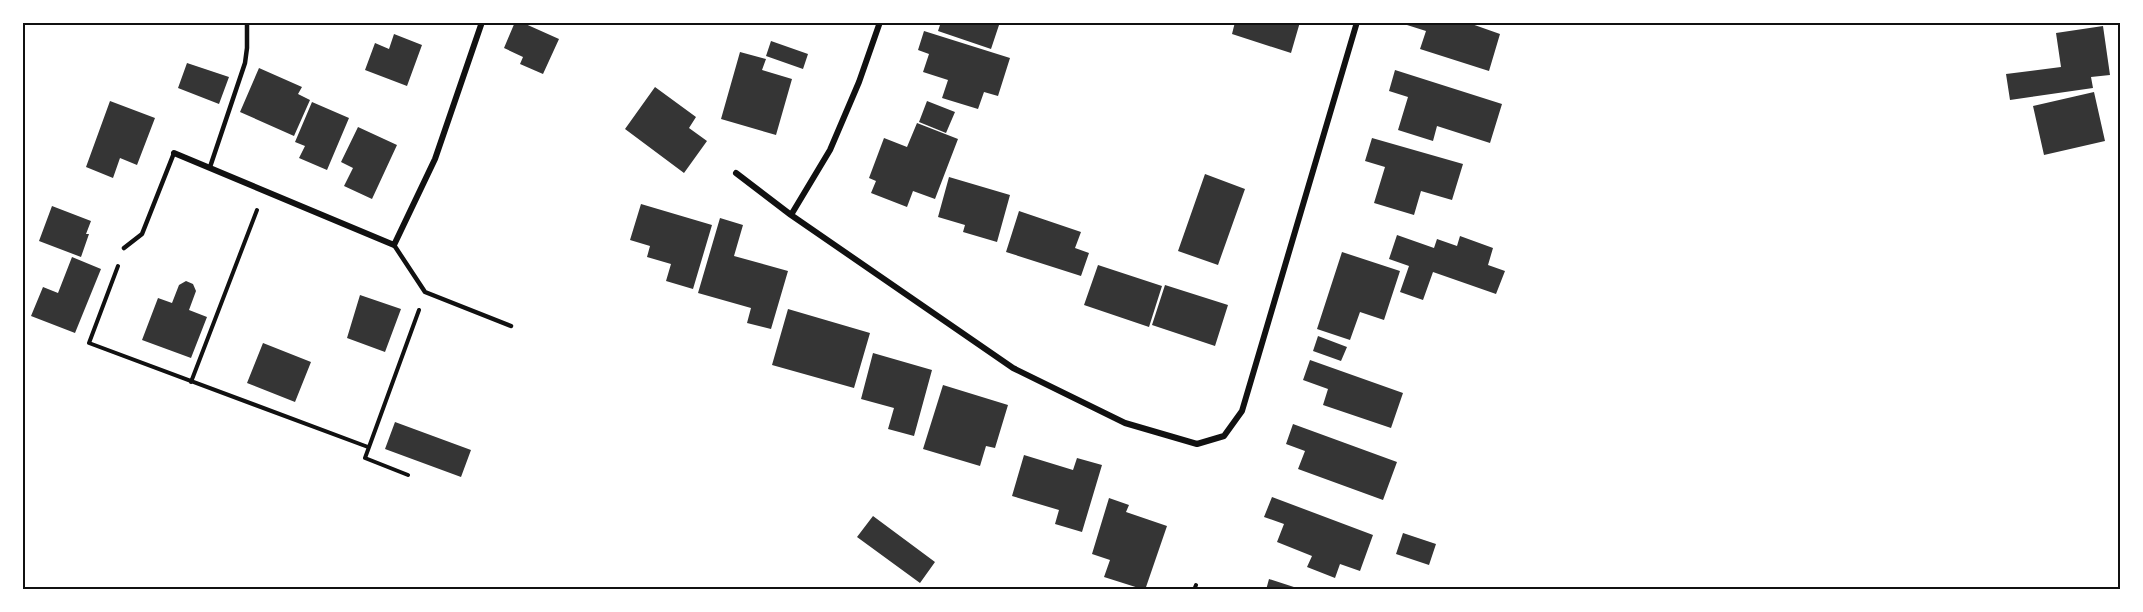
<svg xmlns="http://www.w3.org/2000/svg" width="2143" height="612" viewBox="0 0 2143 612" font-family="Merriweather,serif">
  <rect width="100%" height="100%" fill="#fff"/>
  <!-- building -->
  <path fill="#353535" d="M515 22H521L559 39 543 74 520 64 523 57 504 48Z
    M941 22H1000L991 49 938 31Z
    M1235 22H1300L1291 53 1232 34Z
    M1408 22H1466L1500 34 1489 71 1420 49 1426 31 1407 25Z
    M2103 26 2110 75 2091 77 2093 88 2010 100 2006 74 2061 67 2056 33Z
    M924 31 1010 58 998 96 984 92 978 109 942 98 948 80 923 72 929 54 918 50Z
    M394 34 422 45 407 86 365 70 375 43 389 49Z
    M771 41 808 54 803 69 766 56Z
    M740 52 766 59 762 70 792 79 776 135 721 119Z
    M187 63 229 77 219 104 178 88Z
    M259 68 302 87 298 94 310 100 294 136 240 112Z
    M1395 70 1502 104 1490 143 1437 126 1433 141 1398 130 1408 97 1389 91Z
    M655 87 696 117 689 128 707 141 684 173 625 129Z
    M2094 92 2105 141 2044 155 2033 106Z
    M110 101 155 118 137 165 120 158 113 178 86 167Z
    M927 101 955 112 946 133 919 122Z
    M312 102 349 118 327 170 299 158 305 146 295 142Z
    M917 123 958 139 935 199 913 191 907 207 871 193 876 181 869 178 884 138 907 147Z
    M358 127 397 145 372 199 344 186 353 168 341 162Z
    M1372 138 1463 164 1452 200 1421 191 1414 215 1374 203 1385 167 1365 161Z
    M1205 174 1245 189 1218 265 1178 251Z
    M949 177 1010 195 997 242 963 232 965 225 938 217Z
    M641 204 712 225 693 289 666 281 671 264 647 257 650 246 630 240Z
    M52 206 91 221 86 234H89L81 257 39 241Z
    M1019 211 1081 232 1075 248 1089 253 1081 276 1006 252Z
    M720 218 743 225 734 256 788 271 771 329 747 323 751 308 698 293Z
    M1397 235 1434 248 1437 239 1457 246 1460 236 1493 248 1488 265 1505 271 1496 294 1433 272 1423 300 1400 292 1409 266 1389 259Z
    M1342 252 1400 271 1384 320 1360 312 1350 340 1317 329Z
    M72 257 101 269 75 333 31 316 43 287 58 293Z
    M1098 265 1162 286 1149 327 1084 305Z
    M186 281 193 284 196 291 189 310 207 317 191 358 142 340 158 298 172 303 179 285Z
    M1165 285 1228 305 1215 346 1152 325Z
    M360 295 401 309 385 352 347 338Z
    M788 309 870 333 854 388 772 365Z
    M1318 336 1347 347 1341 361 1313 351Z
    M263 343 311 362 295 402 247 383Z
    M873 353 932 370 914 436 888 429 894 408 861 399Z
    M1310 360 1403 393 1391 428 1323 405 1328 389 1303 380Z
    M943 385 1008 405 995 448 986 446 980 466 923 449Z
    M395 422 471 450 461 477 385 449Z
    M1293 424 1397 462 1383 500 1298 469 1305 451 1286 444Z
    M1024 455 1073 470 1077 458 1102 465 1082 532 1055 524 1059 510 1012 496Z
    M1272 497 1373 535 1360 571 1340 564 1335 578 1307 567 1312 556 1277 542 1284 524 1264 517Z
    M1109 498 1129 505 1126 512 1167 526 1145 590 1104 577 1110 560 1092 554Z
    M873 516 935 562 920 583 857 537Z
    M1403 533 1436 544 1429 565 1396 554Z
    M1269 579 1300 589 1299 590H1266Z"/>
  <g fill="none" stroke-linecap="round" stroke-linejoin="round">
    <!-- path -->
    <path stroke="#111" stroke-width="4" d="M118 266 89 343 368 447
      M191 382 257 210
      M408 475 365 458 419 310
      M1194 590 1196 585"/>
    <!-- service -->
    <path stroke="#111" stroke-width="4.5" d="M210 167 245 63 247 48V22
      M394 245 425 292 511 326
      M124 248 142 234 174 153"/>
    <!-- minor -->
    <path stroke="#111" stroke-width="6" d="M174 153 394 245 435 159 482 22
      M736 173 791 215 1013 368 1125 423 1197 444 1224 436 1242 411 1357 22
      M791 215 830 150 859 82 880 22"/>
  </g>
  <!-- border -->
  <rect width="2143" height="612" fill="none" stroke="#ffffff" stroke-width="48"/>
  <rect x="24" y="24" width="2095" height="564" fill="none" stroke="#111" stroke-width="2"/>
</svg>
